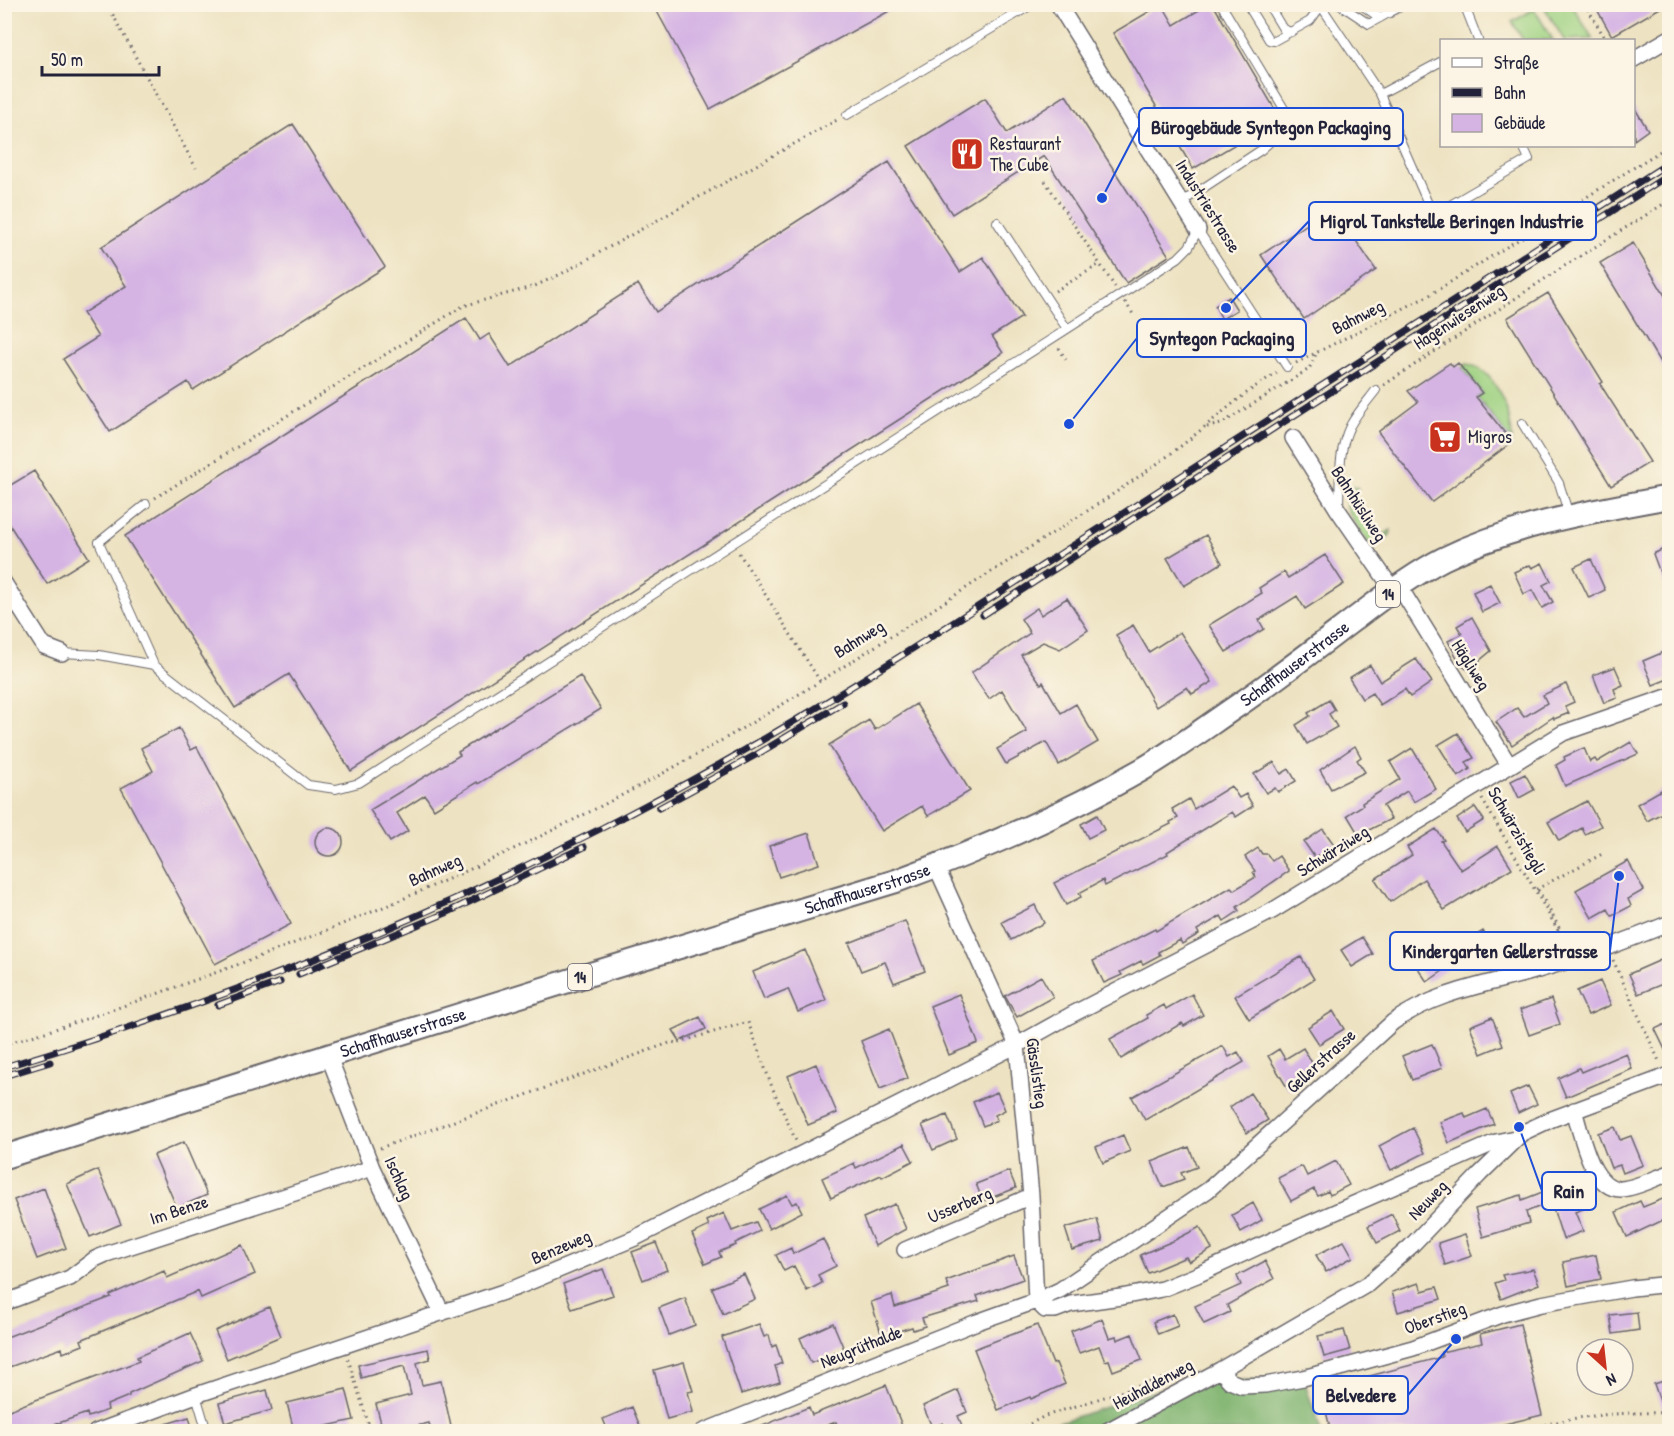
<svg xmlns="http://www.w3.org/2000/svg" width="1674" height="1436" viewBox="0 0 1674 1436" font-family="'Patrick Hand',sans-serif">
  <rect width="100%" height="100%" fill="#fcf5e5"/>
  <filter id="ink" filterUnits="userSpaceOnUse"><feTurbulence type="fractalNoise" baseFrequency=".0167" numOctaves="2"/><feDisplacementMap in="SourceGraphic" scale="12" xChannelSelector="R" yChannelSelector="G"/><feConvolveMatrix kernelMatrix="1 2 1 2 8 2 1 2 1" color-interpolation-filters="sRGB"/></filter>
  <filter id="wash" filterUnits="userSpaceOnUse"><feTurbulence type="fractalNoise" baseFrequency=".008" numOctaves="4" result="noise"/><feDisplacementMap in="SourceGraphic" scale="24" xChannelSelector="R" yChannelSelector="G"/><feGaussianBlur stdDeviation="1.35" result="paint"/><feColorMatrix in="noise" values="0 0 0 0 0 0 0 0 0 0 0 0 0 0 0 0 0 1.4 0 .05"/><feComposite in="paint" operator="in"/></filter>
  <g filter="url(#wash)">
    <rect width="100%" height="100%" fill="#ede2c1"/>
    <!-- green -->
    <path fill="#9fd282" stroke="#607a5e" stroke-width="1.5" d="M1543 5H1572L1593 39 1564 40Z
      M1534 9 1553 40H1523L1512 22Z
      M1467 364C1497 369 1512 416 1512 442L1477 397 1482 393 1462 368Z
      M1351 486 1358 488 1348 496 1380 537 1391 530 1390 535 1375 544 1370 545C1361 533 1334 499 1351 486Z"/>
    <!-- forest -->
    <path fill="#7fb470" stroke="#506b56" stroke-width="1.5" d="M1220 1370 1230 1381 1303 1378 1321 1431 1029 1432Z"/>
    <g id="blocks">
      <!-- building -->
      <path fill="#d5b4e4" d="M653 4H902L710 109Z
        M1162 4 1174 25 1209 4H1213L1280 118 1193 169 1113 33Z
        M1594 4H1667L1612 36Z
        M1066 95 1169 256 1126 283 1044 156 952 214 908 146 985 98 1007 133Z
        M1634 107 1648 130 1634 140Z
        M293 124 385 267 193 390 188 382 110 432 63 359 98 337 83 313 126 286 101 247Z
        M889 162 960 272 983 257 1022 317 992 336 1003 353 351 771 289 674 235 708 125 536 466 318 480 340 489 334 510 367 638 284 656 312Z
        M1333 207 1376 270 1304 319 1261 255Z
        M1633 243 1670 304V379L1600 263Z
        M1548 293 1603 382 1600 384 1650 462 1611 486 1507 318Z
        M1229 297 1237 310 1222 319 1215 306Z
        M1450 363 1453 367 1458 363 1482 393 1476 397 1512 442 1432 502 1378 432 1418 402 1408 391Z
        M34 471 89 558 47 584 4 516V489Z
        M1206 535 1222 563 1184 586 1167 558Z
        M1670 546V594H1668L1653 554Z
        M1325 555 1344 584 1305 609 1297 596 1259 620 1264 629 1226 652 1209 625 1262 593 1259 588 1284 572 1288 578Z
        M1591 559 1605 590 1589 598 1574 567Z
        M1542 563 1551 581 1543 585 1553 602 1542 608 1532 590 1524 594 1514 572 1530 565 1532 568Z
        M1490 584 1500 603 1482 612 1473 592Z
        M1067 598 1088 630 1060 649 1043 642 1021 655 1041 684 1043 682 1061 713 1076 704 1098 742 1059 765 1046 742 1006 764 997 749 1027 732 1002 690 989 699 971 673 1030 633 1021 619 1037 608 1041 615Z
        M1472 617 1491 651 1468 670 1461 665 1448 641 1462 634 1457 626Z
        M1133 625 1149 652 1180 632 1212 682 1192 694 1187 687 1156 707 1116 635Z
        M1664 652 1670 665V670L1665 672 1668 679 1653 685 1643 661Z
        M1416 659 1432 682 1410 697 1405 689 1380 705 1372 693 1362 699 1349 678 1370 665 1380 682Z
        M1615 667 1623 685 1614 689 1617 698 1604 703 1593 675Z
        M580 676 601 709 478 784 477 782 434 809 425 795 397 813 408 831 390 842 370 810 460 755 458 752Z
        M1566 684 1574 702 1565 706 1569 713 1554 719 1553 717 1512 745 1496 722 1517 708 1524 717 1547 703 1543 695Z
        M1329 700 1335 710 1329 714 1337 727 1307 744 1296 725 1310 716 1308 713Z
        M916 704 970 791 928 816 922 806 882 831 829 745 869 720 875 730Z
        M179 728 191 750 197 747 291 924 215 964 121 788 153 771 141 748Z
        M1458 733 1474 758 1466 762 1470 769 1458 777 1438 745Z
        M1631 742 1638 754 1565 786 1556 765 1565 760 1564 757 1584 748 1590 762 1595 759 1597 762Z
        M1355 746 1361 757 1357 760 1365 772 1331 789 1320 770Z
        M1412 748 1436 789 1414 802 1407 791 1383 806 1391 819 1359 835 1347 815 1363 805 1362 803 1400 779 1390 762Z
        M1274 762 1281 774 1289 769 1296 781 1278 792 1275 788 1266 793 1254 774Z
        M1525 774 1534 790 1519 798 1511 781Z
        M1670 785V809L1647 821 1637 804Z
        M1231 786 1239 798 1246 794 1253 806 1236 817 1232 812 1167 852 1168 854 1105 886 1103 880 1079 893 1081 897 1066 905 1054 883 1171 824 1170 822 1178 818 1172 809 1189 799 1194 809Z
        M1587 801 1601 826 1585 834 1582 828 1559 841 1548 822Z
        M1475 807 1484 820 1465 832 1457 819Z
        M1097 815 1104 830 1088 838 1081 824Z
        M315 842a14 14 0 1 1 28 0a14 14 0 1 1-28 0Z
        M1323 829 1338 850 1322 861 1318 855 1315 858 1304 842Z
        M1436 829 1444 840 1441 841 1461 870 1498 846 1512 868 1444 910 1424 879 1390 902 1375 879 1412 855 1407 847Z
        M809 833 819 864 779 877 769 846Z
        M1258 848 1262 854H1267L1272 861 1279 856 1289 871 1237 907 1239 911 1224 921 1221 916 1197 930 1199 934 1182 944 1180 940 1158 952 1160 955 1143 964 1141 961 1120 972 1122 975 1104 983 1093 961 1155 929 1156 931 1231 887 1234 890 1256 877 1253 872 1255 871 1245 857Z
        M1628 861 1644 890 1628 899 1631 906 1612 916 1608 909 1592 918 1576 890Z
        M1035 905 1044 923 1011 940 1002 922Z
        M905 921 925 971 894 983 885 962 861 971 849 943Z
        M1483 931 1495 951 1473 966 1466 955 1427 982 1409 954 1432 939 1444 956Z
        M1362 937 1373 954 1352 967 1341 950Z
        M805 950 826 1000 798 1012 788 989 764 999 753 972Z
        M1670 956V981L1638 994 1629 974Z
        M1301 957 1314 979 1249 1019 1235 996Z
        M1041 976 1053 997 1017 1017 1005 996Z
        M1600 981 1611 1005 1588 1015 1577 991Z
        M959 994 978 1043 949 1055 930 1006Z
        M1192 994 1203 1015 1184 1026 1182 1023 1121 1059 1110 1039 1148 1018 1146 1015 1164 1005 1166 1009Z
        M1551 999 1560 1024 1529 1035 1520 1010Z
        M1333 1011 1344 1029 1319 1044 1308 1027Z
        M700 1017 706 1029 680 1041 673 1030Z
        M1492 1017 1503 1045 1481 1054 1470 1026Z
        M1670 1022V1060L1655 1029Z
        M889 1029 908 1078 880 1089 861 1041Z
        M1432 1044 1442 1068 1412 1080 1402 1056Z
        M1223 1046 1229 1057 1238 1052 1244 1062 1145 1120 1132 1097Z
        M1303 1048 1314 1066 1301 1075 1304 1080 1288 1089 1268 1056 1279 1049 1285 1059Z
        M1626 1053 1632 1069 1566 1097 1558 1078 1579 1068 1581 1072Z
        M816 1064 837 1113 808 1125 788 1076Z
        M1528 1086 1537 1104 1518 1113 1510 1094Z
        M997 1092 1005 1110 995 1115 997 1120 983 1126 973 1102Z
        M1250 1093 1268 1120 1247 1133 1230 1107Z
        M1487 1109 1494 1124 1449 1143 1440 1122 1464 1113 1466 1118Z
        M947 1115 957 1139 933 1150 922 1125Z
        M1615 1127 1620 1140 1631 1136 1643 1165 1623 1173 1620 1165 1611 1168 1598 1133Z
        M1413 1128 1425 1153 1391 1170 1379 1146Z
        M1123 1135 1130 1151 1103 1163 1096 1147Z
        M184 1142 207 1195 177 1208 154 1155Z
        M904 1144 913 1161 882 1177 881 1175 831 1198 822 1178 854 1163 856 1168Z
        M1189 1147 1197 1167 1181 1173 1184 1179 1163 1187 1152 1162Z
        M1336 1161 1349 1185 1330 1195 1328 1191 1318 1196 1314 1189 1291 1201 1278 1178 1302 1166 1307 1176Z
        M98 1170 121 1224 90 1237 67 1184Z
        M1009 1171 1016 1188 983 1201 976 1184Z
        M44 1188 66 1248 37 1259 14 1200Z
        M1550 1189 1554 1198 1576 1190 1583 1209 1575 1212 1583 1231 1563 1239 1551 1202 1526 1212 1529 1223 1483 1237 1475 1209 1521 1195 1522 1200Z
        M787 1195 792 1204 797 1202 802 1212 769 1229 759 1209Z
        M1670 1196V1217L1627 1237 1616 1212 1640 1201 1643 1207Z
        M1253 1203 1262 1220 1241 1232 1232 1215Z
        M895 1204 906 1229 875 1246 863 1218Z
        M724 1213 732 1231 756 1222 760 1231 735 1243 736 1245 719 1252 721 1257 705 1264 692 1234 709 1226 707 1221Z
        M1392 1214 1400 1231 1377 1243 1368 1226Z
        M1097 1219 1103 1241 1072 1250 1065 1228Z
        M1200 1227 1212 1249 1189 1262 1186 1257 1148 1273 1140 1255 1173 1241Z
        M1465 1234 1472 1256 1445 1265 1438 1243Z
        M823 1239 836 1266 818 1275 822 1283 807 1291 794 1266 784 1271 776 1255 791 1248 793 1254Z
        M1344 1241 1353 1257 1326 1272 1316 1255Z
        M656 1243 667 1270 643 1280 632 1252Z
        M242 1245 255 1274 201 1298 198 1291 81 1340 83 1345 63 1353 62 1348 4 1369V1338L111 1297 110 1295 164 1271 167 1278Z
        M1596 1255 1601 1279 1568 1286 1563 1262Z
        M1014 1256 1023 1279 977 1296 979 1301 922 1318 925 1326 913 1330 912 1327 882 1336 871 1302 892 1295 895 1307 949 1289 946 1281Z
        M1265 1261 1274 1279 1227 1305 1230 1312 1204 1324 1195 1306 1241 1285 1237 1276Z
        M603 1269 613 1295 572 1309 563 1284Z
        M1533 1269 1539 1284 1501 1299 1495 1283 1504 1280 1502 1275Z
        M744 1274 755 1299 723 1314 712 1288Z
        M1419 1283 1422 1291 1437 1287 1441 1299 1398 1312 1392 1292Z
        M685 1298 695 1325 669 1335 659 1308Z
        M269 1307 281 1336 227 1359 215 1331Z
        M1637 1312 1639 1330 1613 1334 1610 1315Z
        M1173 1314 1178 1326 1158 1334 1153 1322Z
        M1102 1319 1109 1338 1116 1336 1117 1340 1132 1334 1142 1360 1113 1371 1109 1360 1105 1361 1099 1346 1079 1353 1071 1331Z
        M833 1323 844 1349 811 1363 800 1338Z
        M759 1324 764 1337 769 1335 772 1347 776 1345 782 1363 775 1366 780 1382 741 1394 722 1337Z
        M1520 1324 1542 1415 1475 1431H1331L1320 1389 1442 1357 1441 1352 1482 1343 1480 1334Z
        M1037 1325 1053 1364 1056 1363 1065 1384 1031 1399 1030 1397 998 1410 974 1349Z
        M1344 1330 1350 1350 1324 1357 1318 1336Z
        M190 1333 203 1361 129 1394V1396L107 1405 108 1410 88 1417 87 1413 36 1431H4V1412L139 1361 137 1357Z
        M428 1349 430 1359 417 1363 422 1385 441 1381 452 1431H431L429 1423 396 1431H383L376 1404 411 1395 404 1366 361 1378 358 1365Z
        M684 1362 693 1391 688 1392 693 1412 667 1419 654 1370Z
        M1670 1379V1424H1668L1654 1384Z
        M886 1385 904 1431H840L836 1422 811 1431H750L809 1407 812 1415Z
        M346 1389 354 1420 304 1431H294L287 1403Z
        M267 1390 272 1410 225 1423 219 1403Z
        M958 1390 967 1412 958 1416 963 1428 954 1431H946L943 1423 932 1427 923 1406Z
        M632 1407 642 1431H608L603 1419Z
        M189 1417 193 1431H152V1428Z"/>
    </g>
  </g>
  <g filter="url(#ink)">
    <use href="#blocks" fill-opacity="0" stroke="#69656a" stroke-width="1.5"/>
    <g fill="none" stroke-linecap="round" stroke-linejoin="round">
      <!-- lane casing -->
      <g stroke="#69656a" stroke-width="10">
        <path id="lane" d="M1252 4 1250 9 1269 40 1274 41 1310 21 1321 6 1380 94 1433 215 1529 159 1523 146
          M1268 4 1283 29 1291 32
          M1339 4 1369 24 1405 4
          M1360 4 1380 18
          M1379 4 1390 13
          M1464 4 1478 40
          M1380 94 1442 61
          M847 115 1033 4
          M1182 202 1261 150 1292 122 1221 4
          M997 222 1067 329
          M1522 423 1559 483 1569 515
          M146 504 99 542 154 665
          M1339 506C1340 479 1338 450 1350 426 1357 413 1367 402 1376 390
          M62 653 99 655 154 665 308 785 336 789 359 783 1178 258 1189 247 1198 230 1287 367
          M196 1395 207 1432"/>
      </g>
      <!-- street casing -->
      <g stroke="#69656a" stroke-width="18">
        <path id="street" d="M1058 4 1198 230
          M1634 59 1670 38
          M1293 438 1338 510 1393 590
          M4 583 44 646 62 653
          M1399 586 1509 765
          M936 866 1017 1045 1031 1196 1036 1301
          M329 1057 372 1168 442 1313
          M1574 1110C1581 1132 1591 1190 1621 1189 1637 1188 1655 1178 1670 1173
          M905 1250 1031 1196
          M1036 1301 1045 1310H1055L1071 1304 1121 1297 1162 1289 1197 1275 1301 1227 1496 1142 1515 1138
          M4 1303 70 1278 95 1259 106 1254 372 1168
          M1220 1370 1230 1381 1242 1386 1265 1385 1303 1378 1413 1348 1503 1314 1541 1304 1632 1288 1670 1284
          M96 1432 196 1395 515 1288 635 1238 1017 1045 1069 1016 1272 911 1563 733 1670 696
          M702 1432 977 1322 1036 1301 1060 1290 1208 1190 1393 1022C1436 992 1481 986 1531 972 1578 959 1624 942 1670 923
          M1105 1432 1220 1370 1368 1284 1411 1246 1480 1174 1522 1133 1552 1119 1670 1075"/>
      </g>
      <!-- primary casing -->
      <g stroke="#69656a" stroke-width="26">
        <g id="primary">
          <path id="s1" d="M4 1157 594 973 896 881C981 850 1065 814 1143 769 1175 750 1206 727 1237 706 1279 677 1320 645 1361 614 1387 594 1414 574 1443 559 1514 524 1593 511 1670 497"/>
        </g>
      </g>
      <!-- path -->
      <path stroke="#69656a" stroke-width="3" stroke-dasharray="1.5 4.5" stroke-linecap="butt" d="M107 4 196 168
        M1585 4 1606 40
        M1045 181 1115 287
        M1055 291 1100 264
        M1125 302 1135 317
        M1059 348 1067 362
        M1296 363 1428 296 1670 145
        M1384 385 1566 265 1670 200
        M1207 427 1221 424 1309 369 1316 354
        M155 498 463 306 535 286 561 274 837 120
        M739 553 820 681
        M1482 799 1535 890 1539 891 1568 944
        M1567 946 1535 890 1604 853
        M1613 960 1660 1063
        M4 1044C70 1026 134 1002 198 979 380 914 558 835 726 738 822 682 916 620 1010 560 1065 525 1121 491 1173 452 1207 427 1241 393 1277 373
        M380 1148 672 1042 676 1043 748 1022 772 1087 796 1141
        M348 1359 371 1432
        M1014 1432 1045 1416 1182 1372
        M1522 1432C1568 1415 1621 1412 1670 1413"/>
      <!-- lane -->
      <use href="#lane" stroke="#fff" stroke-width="8"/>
      <!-- street -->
      <use href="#street" stroke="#fff" stroke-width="15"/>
      <!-- primary -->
      <use href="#primary" stroke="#fff" stroke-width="22"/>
      <!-- rail casing -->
      <g stroke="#22223b" stroke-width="7">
        <path id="rail" d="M983 615 1670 174
          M659 808 761 752 843 703
          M299 974 446 913 584 847
          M218 1005 280 982
          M4 1067C208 1007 407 927 596 831 709 774 817 709 923 642L1670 162
          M4 1076 50 1062"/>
      </g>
      <!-- rail -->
      <use href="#rail" stroke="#fcf5e5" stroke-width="4.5" stroke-dasharray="14" stroke-linecap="butt"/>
    </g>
  </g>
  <!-- icons -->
  <defs>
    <g id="restaurant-square" transform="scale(1.725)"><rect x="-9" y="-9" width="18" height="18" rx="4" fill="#c8321e" stroke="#fcf5e5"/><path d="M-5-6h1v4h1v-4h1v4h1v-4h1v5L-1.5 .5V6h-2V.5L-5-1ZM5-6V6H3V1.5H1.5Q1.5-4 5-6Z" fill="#fff"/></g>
    <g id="supermarket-square" transform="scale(1.725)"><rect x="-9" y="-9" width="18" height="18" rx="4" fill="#c8321e" stroke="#fcf5e5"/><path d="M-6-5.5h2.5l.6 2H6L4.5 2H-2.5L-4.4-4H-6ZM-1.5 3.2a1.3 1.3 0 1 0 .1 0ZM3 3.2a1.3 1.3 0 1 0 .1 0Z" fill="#fff"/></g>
  </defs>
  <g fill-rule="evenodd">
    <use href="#restaurant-square" x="967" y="154"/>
    <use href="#supermarket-square" x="1445" y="437"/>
  </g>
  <g text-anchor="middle" stroke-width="5" stroke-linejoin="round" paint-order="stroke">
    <!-- shield labels -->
    <g fill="#fcf5e5" stroke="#63616e" stroke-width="1.5">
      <rect x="1376" y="581" width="24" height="26" rx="4.5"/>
      <rect x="568" y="964" width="24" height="26" rx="4.5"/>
    </g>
    <g font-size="16" font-weight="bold" fill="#22223b">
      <text x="1388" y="600">14</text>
      <text x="580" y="983">14</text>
    </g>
    <!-- poi labels -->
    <g font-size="18" fill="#22223b" stroke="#fcf5e5" text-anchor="start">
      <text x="990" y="150">Restaurant<tspan x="990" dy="21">The Cube</tspan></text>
      <text x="1468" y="443">Migros</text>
    </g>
    <!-- street labels -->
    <g font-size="18" fill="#22223b" stroke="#fcf5e5">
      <text transform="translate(1208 206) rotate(58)" y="6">Industriestrasse</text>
      <text transform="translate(1358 317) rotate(-27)" y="6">Bahnweg</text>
      <text transform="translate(1459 317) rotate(-33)" y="6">Hagenwiesenweg</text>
      <text transform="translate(1359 504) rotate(57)" y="6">Bahnhüsliweg</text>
      <text transform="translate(859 639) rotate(-32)" y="6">Bahnweg</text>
      <text dy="6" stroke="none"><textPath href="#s1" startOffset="1390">Schaffhauserstrasse</textPath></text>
      <text transform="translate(1471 665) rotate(58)" y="6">Hägliweg</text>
      <text transform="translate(1517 831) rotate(60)" y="6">Schwärzistiegli</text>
      <text transform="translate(1333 851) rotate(-32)" y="6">Schwärziweg</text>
      <text transform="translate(435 870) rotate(-24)" y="6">Bahnweg</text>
      <text dy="6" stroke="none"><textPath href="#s1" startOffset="904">Schaffhauserstrasse</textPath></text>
      <text dy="6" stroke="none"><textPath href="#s1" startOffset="418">Schaffhauserstrasse</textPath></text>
      <text transform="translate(1321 1061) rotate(-42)" y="6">Gellerstrasse</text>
      <text transform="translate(1037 1073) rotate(82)" y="6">Gässlistieg</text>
      <text transform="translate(399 1178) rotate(65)" y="6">Ischlag</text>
      <text transform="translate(1428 1200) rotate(-46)" y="6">Neuweg</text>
      <text transform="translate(960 1205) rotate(-23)" y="6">Usserberg</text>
      <text transform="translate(179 1210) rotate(-18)" y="6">Im Benze</text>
      <text transform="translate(561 1247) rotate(-23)" y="6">Benzeweg</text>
      <text transform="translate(1435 1318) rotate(-20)" y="6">Oberstieg</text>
      <text transform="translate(861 1347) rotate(-22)" y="6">Neugrüthalde</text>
      <text transform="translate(1153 1384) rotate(-28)" y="6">Heuhaldenweg</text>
    </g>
  </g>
  <!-- callouts -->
  <path fill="none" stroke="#1d4ed8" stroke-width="2" d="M1102 198L1139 127M1226 308L1309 221M1069 424L1137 338M1619 876L1610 951M1519 1127L1542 1191M1456 1339L1408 1395"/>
  <g fill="#1d4ed8" stroke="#fcf5e5" stroke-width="2">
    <circle cx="1102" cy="198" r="6"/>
    <circle cx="1226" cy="308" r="6"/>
    <circle cx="1069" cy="424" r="6"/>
    <circle cx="1619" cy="876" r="6"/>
    <circle cx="1519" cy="1127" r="6"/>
    <circle cx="1456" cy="1339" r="6"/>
  </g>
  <g fill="#fcf5e5" stroke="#1d4ed8" stroke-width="2">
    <rect x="1139" y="108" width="264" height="38" rx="6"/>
    <rect x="1309" y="202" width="287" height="38" rx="6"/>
    <rect x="1137" y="319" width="169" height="38" rx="6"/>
    <rect x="1390" y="932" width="220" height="38" rx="6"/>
    <rect x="1542" y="1172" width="54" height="38" rx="6"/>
    <rect x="1313" y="1376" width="95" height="38" rx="6"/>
  </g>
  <g font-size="20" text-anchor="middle" font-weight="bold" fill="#22223b">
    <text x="1271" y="134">Bürogebäude Syntegon Packaging</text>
    <text x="1452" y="228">Migrol Tankstelle Beringen Industrie</text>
    <text x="1222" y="345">Syntegon Packaging</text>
    <text x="1500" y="958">Kindergarten Gellerstrasse</text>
    <text x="1569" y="1198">Rain</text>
    <text x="1361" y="1402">Belvedere</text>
  </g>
  <!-- margin -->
  <rect width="1674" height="1436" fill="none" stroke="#fcf5e5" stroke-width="24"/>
  <!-- legend -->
  <rect x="1440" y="39" width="195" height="108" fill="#fcf5e5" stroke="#a5a1a1" stroke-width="1.5"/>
  <rect x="1452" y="58" width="30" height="9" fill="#ffffff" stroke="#a5a1a1" stroke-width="1.5"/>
  <text x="1494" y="69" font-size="18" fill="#22223b">Straße</text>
  <rect x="1452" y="88" width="30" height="9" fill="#22223b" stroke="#a5a1a1" stroke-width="1.5"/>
  <text x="1494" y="99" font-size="18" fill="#22223b">Bahn</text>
  <rect x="1452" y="114" width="30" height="18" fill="#d5b4e4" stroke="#a5a1a1" stroke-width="1.5"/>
  <text x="1494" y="129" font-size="18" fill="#22223b">Gebäude</text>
  <!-- north arrow -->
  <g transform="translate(1605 1367) rotate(153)"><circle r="28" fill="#fcf5e5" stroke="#a5a1a1" stroke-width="1.5"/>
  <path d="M0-4.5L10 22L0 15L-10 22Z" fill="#c8321e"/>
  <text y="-9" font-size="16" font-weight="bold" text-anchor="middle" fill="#22223b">N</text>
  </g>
  <!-- scale -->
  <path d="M42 66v9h117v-9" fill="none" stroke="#22223b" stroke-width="3"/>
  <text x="51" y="66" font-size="18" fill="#22223b" stroke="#fcf5e5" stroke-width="4.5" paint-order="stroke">50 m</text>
</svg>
